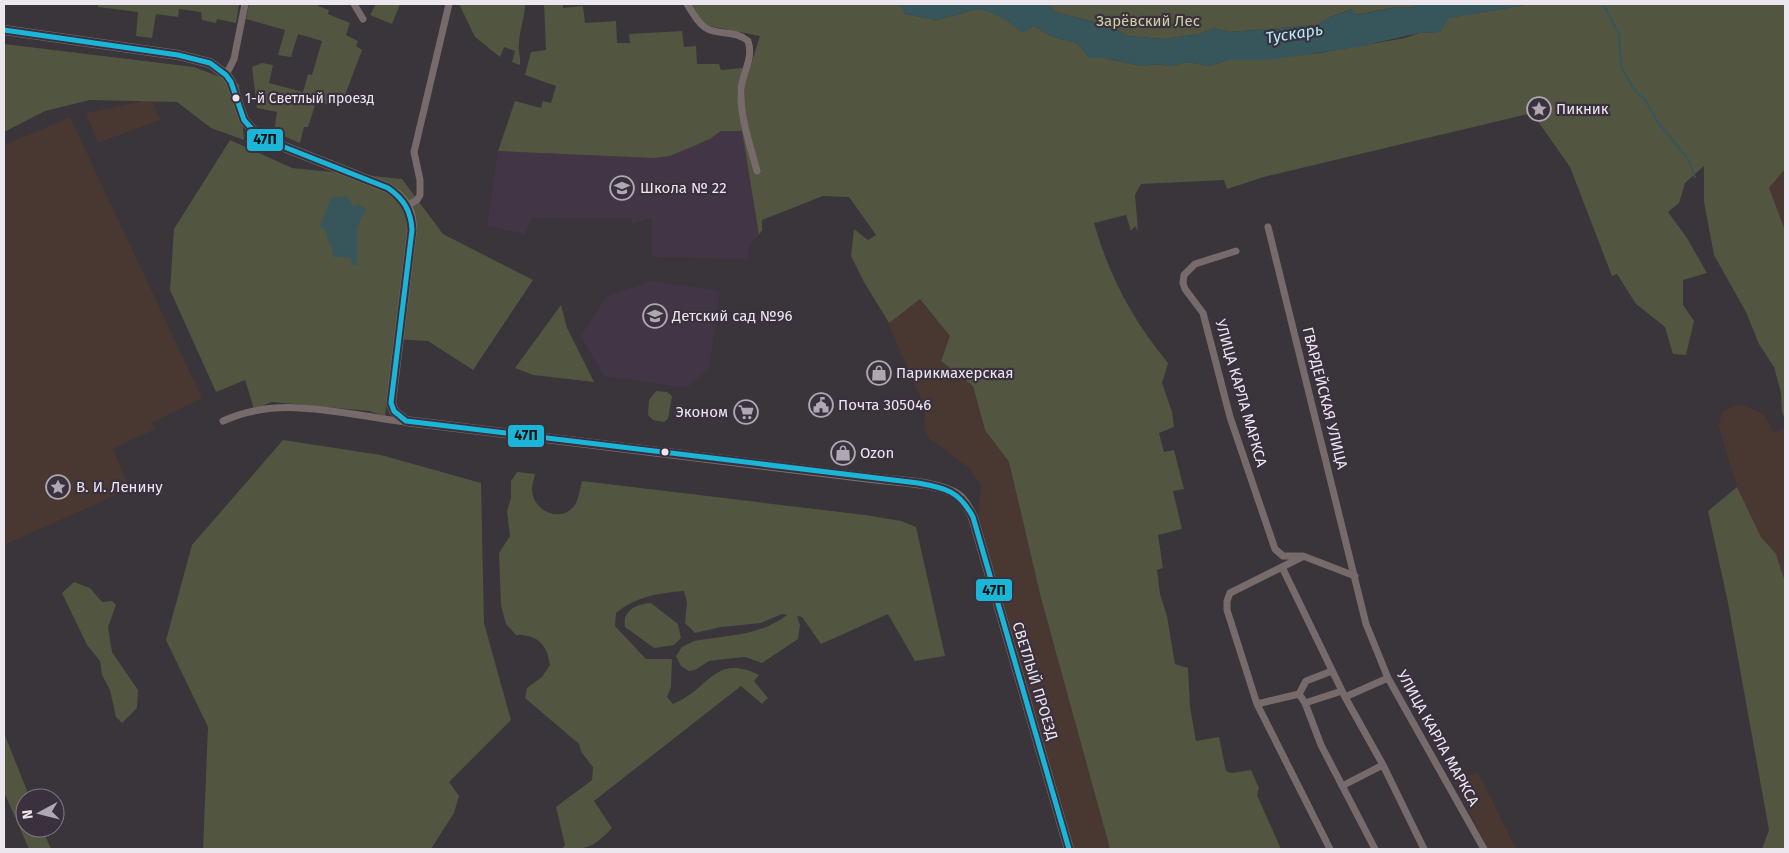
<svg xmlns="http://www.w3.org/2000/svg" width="1789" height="853" viewBox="0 0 1789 853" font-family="'Fira Sans',sans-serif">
  <rect width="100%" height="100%" fill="#3a343b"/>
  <!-- industrial -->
  <path fill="#483831" d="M152 99 160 120 98 143 86 113Z
    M70 117 202 398 152 423 155 429 113 449 130 489 4 545V145Z
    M1785 169V230L1769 188Z
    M920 299 951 336 941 361 973 386 985 430 1009 462 1041 598 1110 849H1074L1013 643 978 513 981 485 968 467 930 439 925 432 924 406 888 323Z
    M1740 404 1764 414 1774 433 1785 428V582L1776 554 1761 537 1737 487 1718 425 1723 411Z
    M1478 772 1480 776 1516 849H1488L1454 782Z"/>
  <!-- built -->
  <path fill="#423646" d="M721 131H742L759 235 749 246 748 259 652 257V218L632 224 631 218H532L525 235 487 225 498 151 652 158 710 139Z
    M652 281 720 291 709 368 687 388 604 376 581 336 607 296Z"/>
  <!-- green -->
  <path fill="#525540" d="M98 4H239L236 23 217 19 216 23 202 20 201 12 179 9 178 17 156 14 152 38 136 36 138 12 98 7Z
    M249 4H319L318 6 329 10 328 14 350 23 346 35 358 41 356 46 362 50 341 106 316 102 308 127H304L300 143 274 132 277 112 257 108 252 67 262 63 273 65 269 83 303 92 308 74 312 75 322 41 298 34 291 57 278 55 285 30 246 19Z
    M376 4H400L392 24 370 15Z
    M459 4H525C525 18 519 31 519 45 518 52 521 57 520 65L512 62 515 51 504 47 500 57 475 37Z
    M544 4H563V8L583 6 585 23 616 21 617 43H630L629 34 682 31 684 47 696 46 697 64H719L721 70 743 68 737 91 742 127 745 84 760 36 709 26 699 18 690 4H900L905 14 937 20 977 9 989 11 1008 21 1022 32 1034 26C1040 29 1046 34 1052 36 1072 44 1075 36 1089 58H1105L1141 66 1157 64 1170 66 1187 62 1210 66 1227 60H1247L1319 53 1405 38 1419 33 1440 32 1448 18 1531 4H1785V169L1769 188 1785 230V420L1782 412 1781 393 1774 367 1759 344 1746 312 1714 255 1704 202V166L1685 183 1679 203 1668 212 1687 238 1707 273 1683 280V305L1694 321 1686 355 1673 354 1665 327 1636 304 1617 274 1612 276 1570 167 1532 113 1264 177 1227 189 1224 180 1141 184 1135 195 1138 231 1135 226 1131 231 1126 215 1094 223C1110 278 1132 319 1168 363L1162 383 1172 412 1174 427 1159 433 1164 452 1174 450 1184 489 1173 491 1182 529 1158 535 1163 568 1157 570 1160 594 1167 616 1175 664 1188 668 1190 707 1196 741 1219 737 1226 771 1231 773 1251 770 1259 788 1257 795 1281 849H1110L1041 598 1009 462 985 430 973 386 941 361 950 336 920 299 889 323 864 282 851 256 854 229 868 240 876 235 849 197 823 196 762 220V230L759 235 742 131H721L710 139 670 156 652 158 498 151 515 101 541 108 543 101 551 103 556 86 525 75 531 52 546 50Z
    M1049 4H1421L1409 8 1397 7 1355 15 1352 9 1328 18 1317 25 1229 32 1214 28 1200 34 1163 39 1128 36 1113 27 1055 12Z
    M4 44 194 67 239 84 244 140 211 128 177 102 90 100 45 111 4 132Z
    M230 140 292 168 402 179 443 234 533 280 473 370 428 341 396 339 385 416 369 411 272 402 254 409 245 380 216 392 170 290 174 229Z
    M561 305 567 328 594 382 533 375 515 368Z
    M656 391 667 392 672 396 668 419 664 422 653 420 648 415 649 400Z
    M283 440 381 455 481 483 484 623 511 720 449 782 459 796 454 813 431 849H203L208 727 166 640 192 545Z
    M517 472 535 474C534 479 532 485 532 489 532 512 564 525 576 503 579 497 580 488 582 481L865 515 901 521 916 527 945 656 915 661 888 614 821 644 802 617 797 616 800 625 798 639 762 663 745 657 725 659 709 661 695 670 689 671 681 666 676 656 682 647 694 641C727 635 760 636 787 615L782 614 761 623 721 627 695 633 685 623 687 603 684 591C659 593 635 597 616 613L615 626 646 659H672L671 687 667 697 673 704C710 689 714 653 759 675L754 681 768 698 762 704 741 686 594 801 612 828C593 848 588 849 562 849L565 845 556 807 592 780 593 767 582 753 579 744 525 698 527 688 542 677 550 665C547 644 537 634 516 635L506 624 501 605 499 553 510 536 507 511 511 498V481Z
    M1737 487 1761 537 1776 554 1785 582V849H1762L1769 830 1728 603 1708 511Z
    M74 582 90 588 102 602 112 601 116 605 108 627 112 652 138 690 137 708 122 723 116 717 110 690 102 675 100 661 87 645 62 593Z
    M651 603 678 624 681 638 674 645 654 648 625 627C622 610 637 604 651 603Z
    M4 733 30 798H25V828H42L51 849H29L4 792Z"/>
  <!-- water -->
  <path fill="#37565b" d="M900 4H1049L1055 12 1113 27 1128 36 1163 39 1200 34 1214 28 1229 32 1317 25 1328 18 1353 9 1356 15 1397 7 1409 8 1421 4H1531L1449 18 1440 32 1419 33 1357 47 1268 60H1227L1210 66 1187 62 1170 66 1157 64 1141 66 1105 58H1089C1075 36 1072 44 1052 36 1046 34 1040 29 1034 26L1022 33 1008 21 988 11 977 9 937 20 905 14Z
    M347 196 353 207 358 204 366 209 357 228V265H353L350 257H333C334 247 326 240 326 230L320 227 331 198Z"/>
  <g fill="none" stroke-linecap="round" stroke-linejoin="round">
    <!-- stream -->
    <path stroke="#37565b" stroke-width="2" d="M1603 4 1619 34 1621 67 1636 92 1644 98 1657 121 1688 159 1695 177"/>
    <!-- street -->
    <path stroke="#766b6a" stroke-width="7" d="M354 4 363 19
      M687 4C693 13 699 26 710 30 724 35 737 31 748 41 754 59 742 73 741 90 740 117 750 145 757 171
      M226 75 234 59 245 4
      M408 205 417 200 420 195V180L414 152 449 4
      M1268 227 1366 624 1388 678 1484 849
      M1236 251 1195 264 1184 275 1183 283 1185 289 1203 313 1230 417 1275 549 1283 556H1303L1355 576
      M223 421C281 394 346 415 406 422
      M1302 557 1230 593 1227 601V610L1257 704 1330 849
      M1282 567 1345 697 1383 765 1424 849
      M1299 694 1306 681 1332 671
      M1345 697 1388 678
      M1305 703 1321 745 1375 849
      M1257 704 1299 694 1305 703 1342 691
      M1342 786 1383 765"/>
    <!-- secondary -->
    <path stroke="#786e6d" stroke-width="10" d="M4 30 178 55 210 63 226 75 231 82 244 120 259 137 388 188C405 198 412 210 412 230L391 403 394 411 406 421 871 478C895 481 942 482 960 497 966 503 969 510 973 517L1069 849"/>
    <!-- bus-1 casing -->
    <g stroke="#3b313e" stroke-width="9">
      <path id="bus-1" d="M4 30 178 55 210 63 226 75 231 82 244 120 259 137 388 188C404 199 411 211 412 230L391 403 394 411 406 421 918 483C946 488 959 491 973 517L1069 849"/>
    </g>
    <!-- bus-1 -->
    <use href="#bus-1" stroke="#1ab6d8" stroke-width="5"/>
  </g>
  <!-- icons -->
  <defs>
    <g id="sight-ring" transform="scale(1.25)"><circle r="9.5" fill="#3b313e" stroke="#aea8b0" stroke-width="1.5"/><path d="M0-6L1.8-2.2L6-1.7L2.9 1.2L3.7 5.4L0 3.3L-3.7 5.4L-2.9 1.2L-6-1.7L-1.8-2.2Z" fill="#aea8b0"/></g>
    <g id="school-ring" transform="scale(1.25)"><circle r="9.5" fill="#3b313e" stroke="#aea8b0" stroke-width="1.5"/><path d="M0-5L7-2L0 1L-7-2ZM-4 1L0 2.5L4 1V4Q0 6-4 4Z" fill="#aea8b0"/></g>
    <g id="shop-ring" transform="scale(1.25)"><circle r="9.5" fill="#3b313e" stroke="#aea8b0" stroke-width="1.5"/><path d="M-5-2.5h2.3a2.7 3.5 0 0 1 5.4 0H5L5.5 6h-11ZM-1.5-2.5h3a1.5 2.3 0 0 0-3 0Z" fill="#aea8b0"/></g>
    <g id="civic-ring" transform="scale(1.25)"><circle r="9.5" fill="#3b313e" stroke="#aea8b0" stroke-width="1.5"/><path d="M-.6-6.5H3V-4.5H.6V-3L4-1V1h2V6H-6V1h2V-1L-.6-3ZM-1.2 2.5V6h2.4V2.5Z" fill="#aea8b0"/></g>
    <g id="supermarket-ring" transform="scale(1.25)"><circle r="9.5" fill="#3b313e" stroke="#aea8b0" stroke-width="1.5"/><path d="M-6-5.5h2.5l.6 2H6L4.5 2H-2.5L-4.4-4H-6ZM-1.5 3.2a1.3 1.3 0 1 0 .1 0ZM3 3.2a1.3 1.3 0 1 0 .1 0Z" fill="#aea8b0"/></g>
  </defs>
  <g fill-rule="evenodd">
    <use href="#sight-ring" x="1539" y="109"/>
    <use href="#school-ring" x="622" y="188"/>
    <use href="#school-ring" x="655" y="316"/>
    <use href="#shop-ring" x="879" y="373"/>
    <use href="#civic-ring" x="821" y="405"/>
    <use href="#supermarket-ring" x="746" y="412"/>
    <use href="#shop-ring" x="843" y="453"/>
    <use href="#sight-ring" x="58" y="487"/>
  </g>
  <!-- markers -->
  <g fill="#ece6ef" stroke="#3b313e" stroke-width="2">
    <circle cx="236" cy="98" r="4.5"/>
    <circle cx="665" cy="452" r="4.5"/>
  </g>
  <g text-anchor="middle" stroke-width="4.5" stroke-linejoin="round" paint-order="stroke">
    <!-- bus labels -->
    <g font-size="14" fill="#ece6ef" stroke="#3b313e" text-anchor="start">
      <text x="245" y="103">1-й Светлый проезд</text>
    </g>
    <!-- park labels -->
    <g font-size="15" fill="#c9d29e" stroke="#3b313e">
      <text x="1148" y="26">Зарёвский Лес</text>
    </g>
    <!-- poi labels -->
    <g font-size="15" fill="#ece6ef" stroke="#3b313e" text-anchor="start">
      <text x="1556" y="114">Пикник</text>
      <text x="640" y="193">Школа № 22</text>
      <text x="672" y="321">Детский сад №96</text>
      <text x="896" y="378">Парикмахерская</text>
      <text x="838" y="410">Почта 305046</text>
      <text x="728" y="417" text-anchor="end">Эконом</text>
      <text x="860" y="458">Ozon</text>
      <text x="76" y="492">В. И. Ленину</text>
    </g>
    <!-- street labels -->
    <g font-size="15" fill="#ece6ef" stroke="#3b313e">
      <text transform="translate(1241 393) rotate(74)" y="5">УЛИЦА КАРЛА МАРКСА</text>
      <text transform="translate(1325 398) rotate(76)" y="5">ГВАРДЕЙСКАЯ УЛИЦА</text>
      <text transform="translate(1035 681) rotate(73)" y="5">СВЕТЛЫЙ ПРОЕЗД</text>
      <text transform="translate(1438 738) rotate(61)" y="5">УЛИЦА КАРЛА МАРКСА</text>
    </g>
    <!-- water labels -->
    <g font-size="16" font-style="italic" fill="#aaf0fa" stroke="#3b313e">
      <text transform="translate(1294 33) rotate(-9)" y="6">Тускарь</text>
    </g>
  </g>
  <g stroke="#3b313e" stroke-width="2">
    <rect x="246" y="128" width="38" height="24" rx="5" fill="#1ab6d8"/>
    <rect x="507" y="424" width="38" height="24" rx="5" fill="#1ab6d8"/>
    <rect x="975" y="578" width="38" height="24" rx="5" fill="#1ab6d8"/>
  </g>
  <g font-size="14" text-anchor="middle" font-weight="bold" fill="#111">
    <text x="265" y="144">47П</text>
    <text x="526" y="440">47П</text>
    <text x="994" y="595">47П</text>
  </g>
  <!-- border -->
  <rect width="1789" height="853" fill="none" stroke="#ece6ef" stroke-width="10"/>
  <!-- north arrow -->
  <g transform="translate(40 813) rotate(263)"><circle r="24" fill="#3b313e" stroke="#827985"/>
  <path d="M0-4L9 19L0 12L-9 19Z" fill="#aea8b0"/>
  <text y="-8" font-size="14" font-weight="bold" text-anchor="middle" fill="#ece6ef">N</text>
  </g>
</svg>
